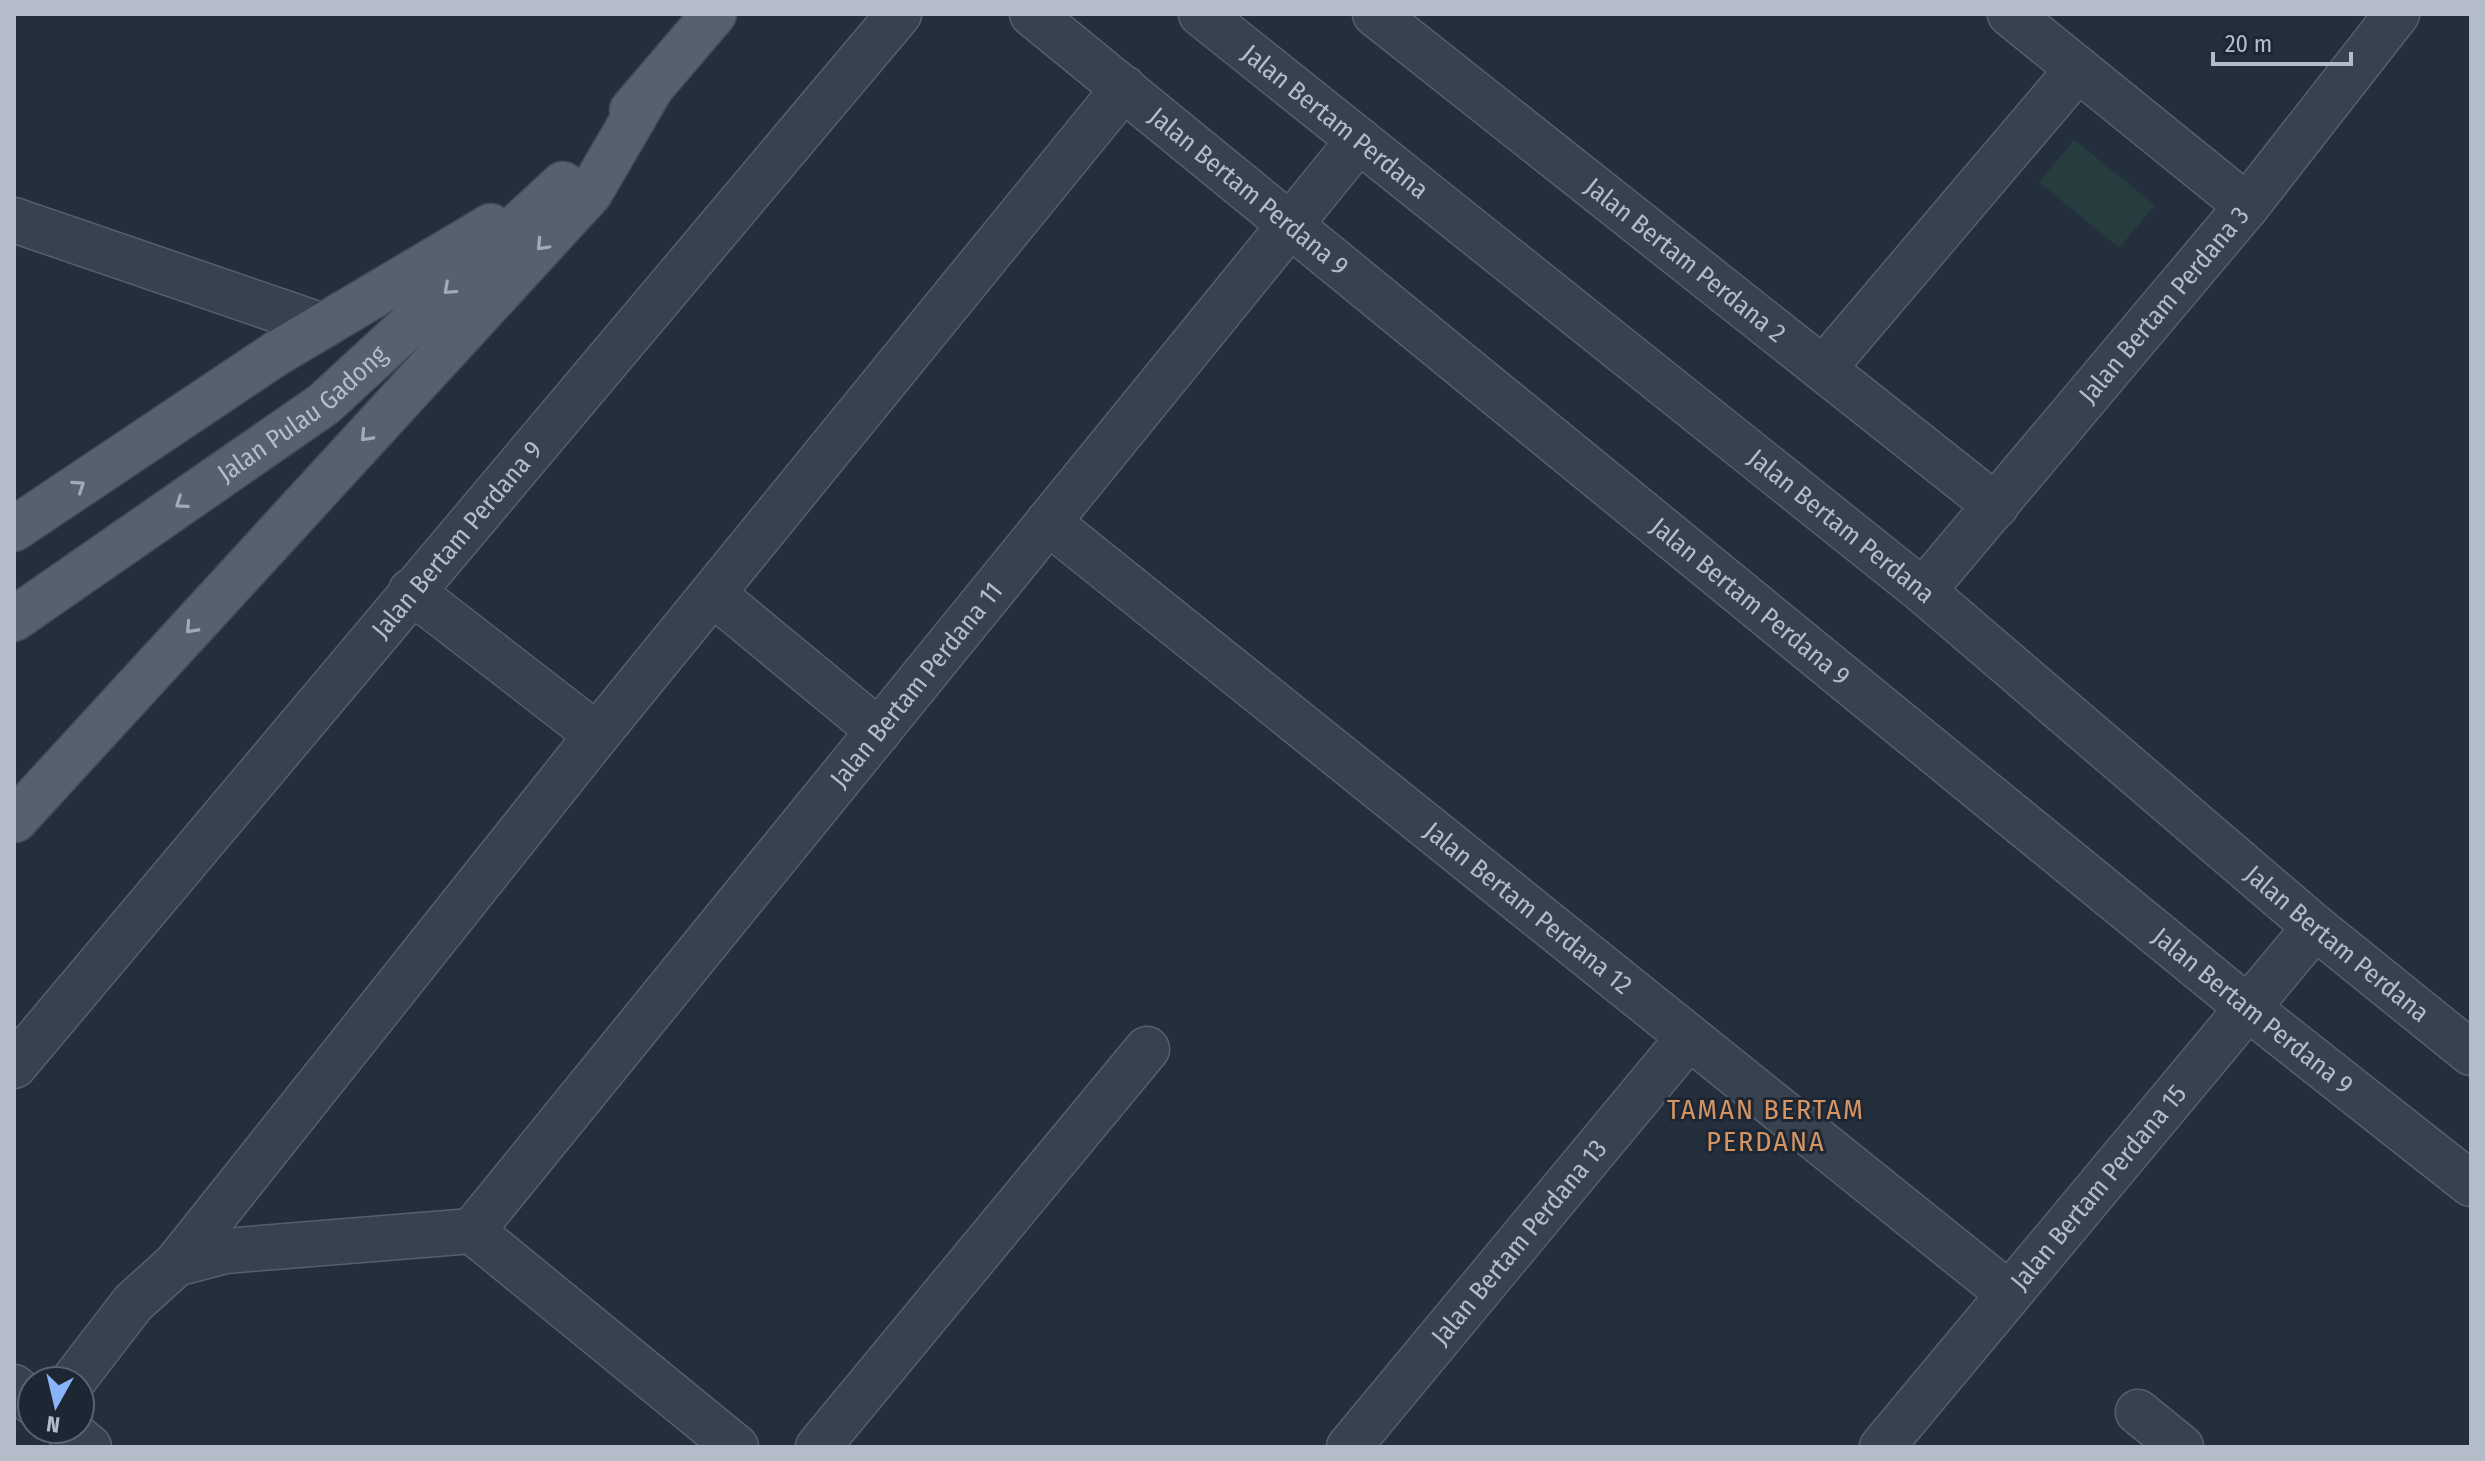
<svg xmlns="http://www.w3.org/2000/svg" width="2485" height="1461" viewBox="0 0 2485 1461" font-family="'Fira Sans Condensed',sans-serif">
  <rect width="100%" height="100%" fill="#242f3e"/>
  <!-- green -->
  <path fill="#263c3f" d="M2074 140 2155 205 2119 248 2039 182Z"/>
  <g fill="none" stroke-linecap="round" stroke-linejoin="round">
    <!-- minor casing -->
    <g stroke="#565f6c" stroke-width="47">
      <g id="minor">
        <path id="s1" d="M1032 14 2248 1008 2471 1184"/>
        <path id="s2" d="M1201 14 1923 591 2315 927 2471 1053"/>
        <path id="s3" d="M1375 14 1996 506"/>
        <path d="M2010 14 2247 206"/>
        <path d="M14 220 323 326"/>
        <path d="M1823 369 2078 69"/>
        <path id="s4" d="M1048 522 2009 1294"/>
        <path d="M411 591 597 735"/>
        <path id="s5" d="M1923 591 2247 206 2397 14"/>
        <path d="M713 594 879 731"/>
        <path id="s6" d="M14 1066 899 14"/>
        <path id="s7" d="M472 1231 1359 140"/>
        <path d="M176 1264 597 735 1124 88"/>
        <path d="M73 1381 133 1303 176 1264 225 1251 472 1231 736 1447"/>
        <path d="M14 1387 32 1402"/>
        <path d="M2138 1412 2181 1447"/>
        <path d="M67 1429 89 1447"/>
        <path d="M818 1447 1147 1049"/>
        <path id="s8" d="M1349 1447 1689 1037"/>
        <path id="s9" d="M1882 1447 2315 927"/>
      </g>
    </g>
    <!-- major casing -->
    <g stroke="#414a57" stroke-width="47">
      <g id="major">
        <path d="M632 110 714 14"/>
        <path d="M14 529 277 353 491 226"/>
        <path id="s10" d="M14 619 324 404 563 184"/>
        <path d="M15 820 590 193 650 90"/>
      </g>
    </g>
    <!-- minor -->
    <use href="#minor" stroke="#38414e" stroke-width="44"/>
    <!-- major -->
    <use href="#major" stroke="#56606e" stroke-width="44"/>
  </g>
  <!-- one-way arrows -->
  <defs><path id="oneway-chevron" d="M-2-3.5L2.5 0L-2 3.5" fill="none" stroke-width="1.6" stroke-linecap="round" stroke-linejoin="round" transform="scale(2)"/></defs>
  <g stroke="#a1aab7">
    <use href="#oneway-chevron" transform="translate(542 245) rotate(133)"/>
    <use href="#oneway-chevron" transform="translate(449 289) rotate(138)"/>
    <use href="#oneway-chevron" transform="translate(366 436) rotate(133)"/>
    <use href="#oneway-chevron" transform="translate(79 486) rotate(-34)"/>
    <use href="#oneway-chevron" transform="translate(181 503) rotate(145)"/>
    <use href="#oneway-chevron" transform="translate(191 628) rotate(133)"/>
  </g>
  <g text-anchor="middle" stroke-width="6" stroke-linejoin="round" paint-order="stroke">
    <!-- street labels -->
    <g font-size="26" fill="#b4bcc9" stroke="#1d2633">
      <text dy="9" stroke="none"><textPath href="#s2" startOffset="172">Jalan Bertam Perdana</textPath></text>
      <text dy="9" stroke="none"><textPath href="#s1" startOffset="280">Jalan Bertam Perdana 9</textPath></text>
      <text dy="9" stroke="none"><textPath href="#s3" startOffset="396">Jalan Bertam Perdana 2</textPath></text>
      <text dy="9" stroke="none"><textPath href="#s5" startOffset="374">Jalan Bertam Perdana 3</textPath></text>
      <text dy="9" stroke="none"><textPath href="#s10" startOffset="354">Jalan Pulau Gadong</textPath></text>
      <text dy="9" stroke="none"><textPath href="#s2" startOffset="820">Jalan Bertam Perdana</textPath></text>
      <text dy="9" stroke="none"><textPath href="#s6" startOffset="688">Jalan Bertam Perdana 9</textPath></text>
      <text dy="9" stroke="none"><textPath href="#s1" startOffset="928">Jalan Bertam Perdana 9</textPath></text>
      <text dy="9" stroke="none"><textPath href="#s7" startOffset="704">Jalan Bertam Perdana 11</textPath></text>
      <text dy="9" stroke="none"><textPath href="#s4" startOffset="616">Jalan Bertam Perdana 12</textPath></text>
      <text dy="9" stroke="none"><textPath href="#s2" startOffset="1468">Jalan Bertam Perdana</textPath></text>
      <text dy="9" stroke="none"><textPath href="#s1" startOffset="1576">Jalan Bertam Perdana 9</textPath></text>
      <text dy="9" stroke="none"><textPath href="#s9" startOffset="338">Jalan Bertam Perdana 15</textPath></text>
      <text dy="9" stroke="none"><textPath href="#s8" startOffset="266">Jalan Bertam Perdana 13</textPath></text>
    </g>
    <!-- neighbourhood labels -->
    <g font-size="28" letter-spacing="2" fill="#d59563" stroke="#1d2633">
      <text x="1766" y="1119">TAMAN BERTAM<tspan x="1766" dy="32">PERDANA</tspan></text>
    </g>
  </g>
  <!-- border -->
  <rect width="2485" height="1461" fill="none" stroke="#b4bcc9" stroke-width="32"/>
  <!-- north arrow -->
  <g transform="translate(56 1405) rotate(188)"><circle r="38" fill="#1d2633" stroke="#59626f" stroke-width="2"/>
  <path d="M0-6L14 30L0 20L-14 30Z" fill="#8ab4f8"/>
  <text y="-12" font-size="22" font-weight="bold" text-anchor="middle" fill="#b4bcc9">N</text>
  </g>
  <!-- scale -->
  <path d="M2213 52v12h138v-12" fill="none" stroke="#b4bcc9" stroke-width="4"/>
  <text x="2225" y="52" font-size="24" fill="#b4bcc9" stroke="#1d2633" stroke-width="6" paint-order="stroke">20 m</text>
</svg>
